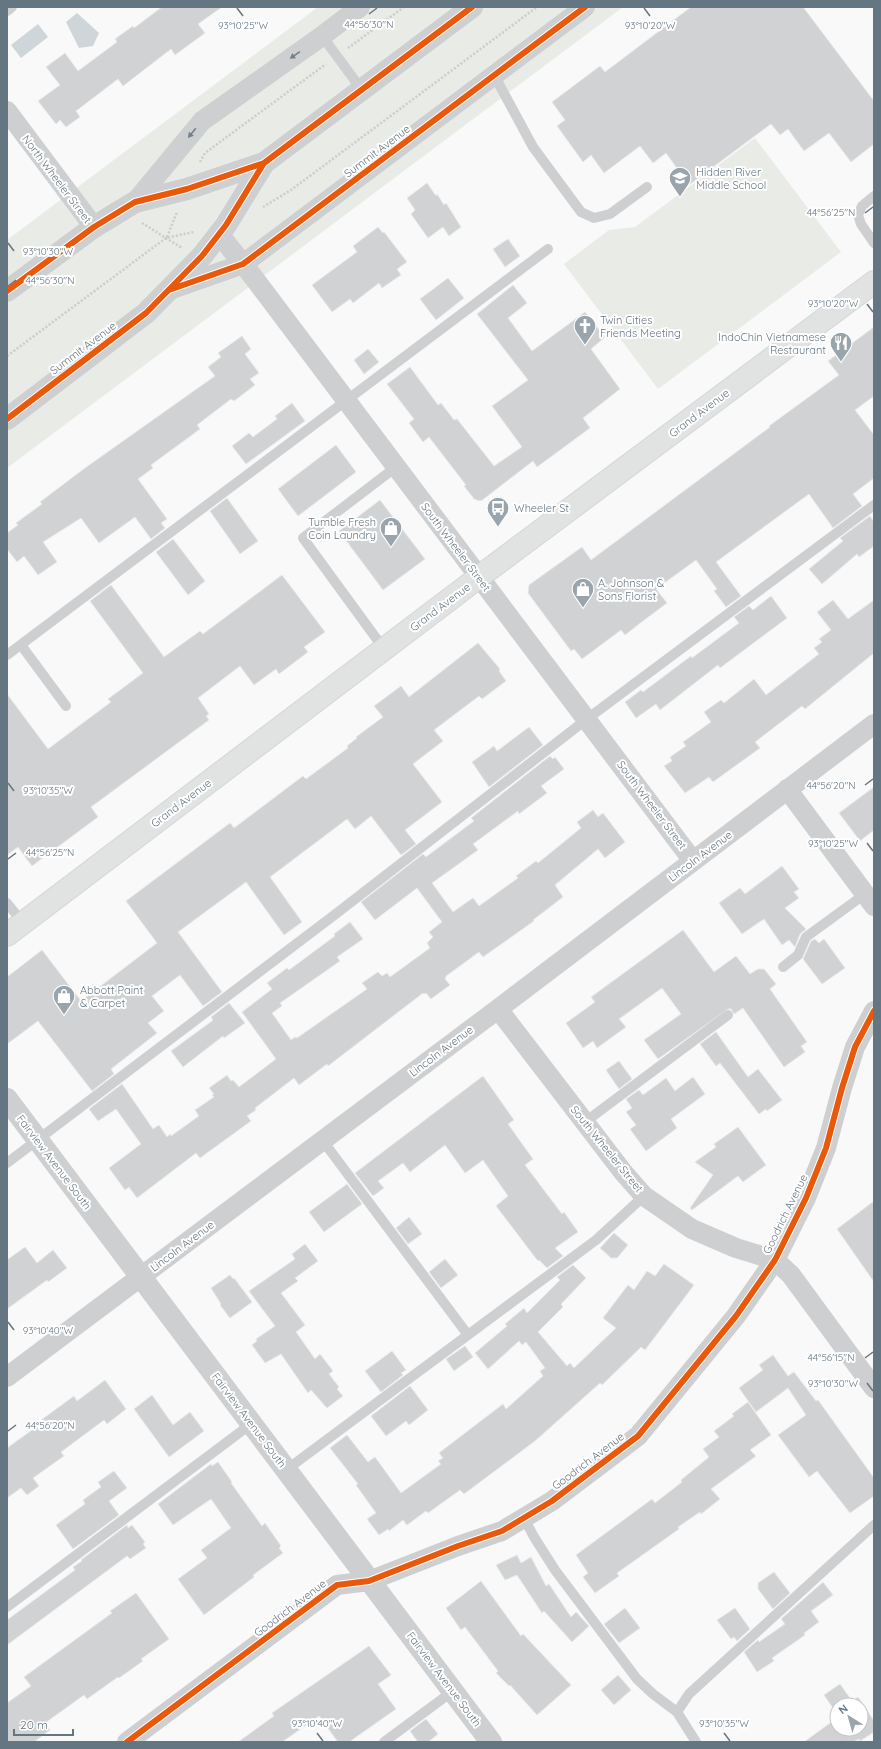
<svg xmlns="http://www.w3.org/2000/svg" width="881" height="1749" viewBox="0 0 881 1749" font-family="Quicksand,sans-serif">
  <rect width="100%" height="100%" fill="#f9f9f9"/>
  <!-- green -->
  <path fill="#e8ebe6" d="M318 7H623L7 468V240Z
    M755 138 841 252 658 389 564 264 609 230 635 227Z"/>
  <!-- water -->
  <path fill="#ced6d9" d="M77 13 99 33 93 46 79 48 66 22Z
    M38 24 48 37 21 58 11 45Z"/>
  <!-- building -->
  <path fill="#d0d2d3" stroke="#e8e8e8" d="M162 7H222L198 24 205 33 175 55 171 49 123 86 118 79 76 111 80 117 66 127 60 120 56 124 38 101 60 85 46 67 65 53 78 71 117 42 115 39 133 26 134 28Z
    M691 7H803L874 101V144L851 162 829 133 804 151 788 129 780 135 771 124 689 185 666 153 653 163 640 146 604 173 591 155 583 162 557 126 565 120 552 102 600 66 605 72Z
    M427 183 436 196 437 194 444 205 446 203 461 227 449 236 443 227 428 238 411 214 415 210 407 198Z
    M378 227 383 233 384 232 407 262 397 269 401 275 382 288 379 283 353 303 350 299 332 312 312 285 357 252 353 246Z
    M508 239 520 256 505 267 493 249Z
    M448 278 464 298 436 320 420 299Z
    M513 285 527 303 508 318 532 351 585 312 605 337 591 349 620 389 583 418 590 428 537 467 533 461 481 501 480 500 478 501 476 499 475 500 464 486 466 485 429 437 423 442 409 423 414 419 387 384 410 367 438 405 441 403 454 420 457 419 494 466 522 447 492 406 528 380 477 314Z
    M874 327V396L855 410 874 435V478L853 494 862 506 833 528 809 494 716 562 741 596 726 607 714 591 717 589 696 560 656 589 667 603 639 624 625 635 621 630 582 659 574 649 571 651 528 593 529 585 582 547 591 560 770 427 769 426 839 375 828 361Z
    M242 336 251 349 245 354 259 373 250 379 255 385 234 401 231 399 197 425 200 429 155 462 151 465 153 468 138 479 167 519 161 523 165 528 151 539 135 517 99 543 81 518 43 542 57 562 38 575 24 556 17 562 7 549V533L18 525 16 523 42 504 40 502 85 468 215 376 208 367 221 357 218 353Z
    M368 349 379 362 364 374 354 360Z
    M292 403 305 421 246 464 232 446 249 433 253 437 277 419 275 416Z
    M336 445 356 472 298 516 278 489Z
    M227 498 258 541 240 554 210 511Z
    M380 500 425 559 383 590 339 531Z
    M870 516 874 522V546L859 557 857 554 822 584 809 569 843 541 840 538Z
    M173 539 205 581 188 595 156 552Z
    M282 575 325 632 304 647 308 652 279 674 276 669 254 685 240 666 198 698 209 714 206 716 209 720 91 807 98 817 32 866 18 847 7 855V694L48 749 111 702 108 699 143 673 90 601 111 585 164 657 200 631 203 634Z
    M771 596 787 618 720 668 718 665 660 710 656 704 636 718 625 702 641 690 643 692 691 656 692 658 739 623 734 617 749 606 753 610Z
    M833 600 848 619 874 600V653L805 709 802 706 755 742 760 748 742 761 713 782 709 777 685 793 664 766 672 761 670 757 686 746 683 742 711 722 704 712 721 700 724 703 754 679 766 695 819 654 814 648 822 642 819 639 831 630 817 612Z
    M478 643 500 669 499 671 506 681 482 699 479 696 434 730 443 741 413 764 442 802 405 830 416 844 401 855 371 816 355 829 347 819 270 877 302 922 284 935 246 882 178 932 222 992 203 1006 180 975 152 996 164 1011 148 1023 157 1033 111 1069 114 1074 92 1091 38 1021 7 1044V977L42 950 81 1001 157 943 126 901 230 823 234 828 303 776 306 779 348 748 347 746 357 738 356 737 383 717 374 706 401 686 409 697Z
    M529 727 543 745 489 787 472 762 494 746 497 751Z
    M550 756 553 759 555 757 564 769 541 786 547 793 519 814 518 811 473 844 478 850 432 883 453 912 473 898 479 906 518 878 516 876 536 861 538 863 581 828 577 822 593 810 598 817 603 813 625 842 605 858 598 849 555 885 563 897 533 920 534 921 483 957 479 952 446 976 445 979 450 985 431 999 426 993 424 994 423 993 328 1066 327 1064 299 1085 294 1078 255 1108 256 1110 247 1116 251 1121 200 1158 196 1153 137 1198 129 1187 125 1190 109 1168 141 1144 116 1109 98 1121 89 1109 122 1084 153 1129 159 1125 167 1137 170 1134 171 1136 199 1116 195 1110 214 1097 212 1095 214 1094 209 1088 223 1078 227 1075 231 1081 233 1080 239 1087 276 1059 242 1012 272 989 267 983 287 968 289 970 335 936 334 934 350 922 363 939 337 957 340 961 280 1003 282 1006 272 1013 291 1040 295 1037 297 1038 367 989 362 983 378 972 382 976 387 973 390 977 430 948 427 943 433 937 429 932 442 922 417 888 375 920 361 902 423 854 426 857 474 821 471 818Z
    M874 787V830L860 841 839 813Z
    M782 866 799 889 794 892 799 898 785 908 806 929 800 934 795 947 789 940 782 945 764 919 742 934 719 903 740 888 745 894Z
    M683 930 714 972 736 956 750 974 758 969H764L776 984 770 989 807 1042 801 1046 805 1052 784 1067 743 1008 734 1014 731 1009H728L658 1059 644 1040 681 1014 662 988 619 1019 626 1027 597 1048 593 1041 583 1048 566 1023 595 1002 591 997Z
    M815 939 819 943 824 939 845 968 822 984 803 959 811 941Z
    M229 1003 245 1023 224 1038 223 1036 183 1067 171 1051 212 1021 213 1020 211 1017Z
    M716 1032 748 1077 758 1069 782 1100 767 1111 766 1109 759 1114 720 1063 716 1066 700 1044Z
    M619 1061 632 1079 619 1089 606 1070Z
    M483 1076 514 1120 508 1124 533 1159 525 1165 562 1214 564 1212 578 1232 555 1248 563 1256 547 1268 539 1260 538 1261 496 1206 508 1196 483 1160 465 1173 445 1145 410 1172 403 1163 378 1181 384 1188 373 1196 355 1173Z
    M693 1077 705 1094 671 1119 677 1128 646 1151 630 1129 636 1125 626 1112 632 1108 626 1099 639 1090 643 1095 666 1078 675 1091Z
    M738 1127 766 1165 743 1182 738 1176 692 1210 690 1208 713 1175 695 1162 716 1147 714 1144Z
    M347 1184 362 1204 324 1232 309 1212Z
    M874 1201V1282L837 1229Z
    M409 1217 422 1234 408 1244 396 1228Z
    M614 1233 628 1245 617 1258H611L600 1248Z
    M305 1244 318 1261 295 1278 298 1281 281 1293 305 1325 296 1332 315 1359 320 1354 333 1371 329 1374 339 1387 337 1389 343 1396 327 1408 311 1390 308 1393 281 1354 265 1363 252 1345 257 1341 256 1339 275 1326 249 1291 295 1259 292 1254Z
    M25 1247 37 1263 53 1250 67 1268 48 1282 47 1280 7 1309V1260Z
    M445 1259 458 1275 441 1288 429 1272Z
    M664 1264 694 1285 645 1350 641 1347 602 1385 600 1383 535 1441 464 1494 460 1490 428 1513 426 1511 407 1525 403 1520 389 1531 388 1529 379 1535 367 1519 376 1513 356 1485 358 1484 330 1448 347 1435 368 1462 375 1457 401 1493 441 1464 438 1461 443 1458 439 1453 503 1404 506 1409 543 1376 540 1371 545 1368 526 1342 522 1345 519 1341 488 1369 475 1353 507 1326 505 1324 524 1308 527 1313 560 1280 557 1277 573 1265 586 1278 561 1304 563 1307 538 1332 567 1366 570 1363 574 1368 616 1328 603 1318 628 1285 634 1290 647 1271 655 1276Z
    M230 1275 233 1279 234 1278 252 1302 230 1318 220 1305 221 1304 211 1288Z
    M465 1346 473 1357 454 1371 446 1359Z
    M392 1351 406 1370 401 1373 403 1375 381 1392 365 1371Z
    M773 1355 788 1376 794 1372 816 1401 818 1400 874 1478V1496L850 1513 817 1471 809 1477 778 1435 806 1415 788 1388 756 1412 739 1388 763 1370 759 1365Z
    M105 1380 126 1409 107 1424 104 1420 61 1452 64 1456 33 1478 39 1486 27 1495 21 1488 7 1498V1448L39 1425 37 1423 74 1396 77 1401Z
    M410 1386 428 1410 409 1425 406 1421 386 1436 371 1416Z
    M152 1395 173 1425 190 1412 204 1431 169 1457 134 1409Z
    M748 1402 771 1435 750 1450 756 1456 711 1489 720 1499 701 1514 700 1512 678 1527 679 1529 617 1573 619 1576 595 1593 583 1577 588 1573 576 1555 652 1499 655 1503 682 1482 681 1480 709 1457 703 1449 719 1437 714 1431 734 1416 732 1414Z
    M218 1462 232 1482 231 1483 262 1526 265 1523 281 1546 279 1548 283 1553 253 1575 254 1577 204 1615 178 1579 207 1558 201 1550 231 1528 211 1499 173 1525 158 1504 211 1464 212 1466Z
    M114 1471 127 1488 109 1501 119 1515 73 1549 56 1525 85 1504 83 1500 101 1487 98 1482Z
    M127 1525 128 1528 132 1525 145 1542 143 1544 146 1548 130 1559 127 1556 7 1645V1620L75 1570 73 1567 82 1561 81 1560Z
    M517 1555 521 1563 531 1557 546 1586 549 1584 571 1617 576 1612 589 1626 572 1642 544 1611 542 1613 517 1575 505 1580 496 1565Z
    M774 1572 790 1593 773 1609 758 1589V1583Z
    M481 1581 521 1636 523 1634 571 1685 537 1715 510 1685 509 1686 496 1673 498 1671 465 1627 461 1630 446 1608Z
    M823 1582 833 1595 811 1611 819 1622 804 1633 805 1635 772 1658 774 1661 757 1672 744 1652 758 1640 759 1642 785 1624 781 1619Z
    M136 1593 169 1639 141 1659 143 1661 119 1678 118 1677 87 1699 84 1695 45 1723 50 1730 34 1742H7V1703L31 1686 24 1677 112 1613 110 1611Z
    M625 1608 640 1628 619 1643 604 1624Z
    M735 1608 750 1629 737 1641 734 1637 731 1639 717 1620Z
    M369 1646 391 1675 378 1684 396 1709 349 1742H338L319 1716 282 1742H238L274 1716 272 1713Z
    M618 1675 631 1690 614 1705 601 1690Z
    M840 1684 852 1701 858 1697 874 1721V1732L860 1741 859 1739 853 1742H804L837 1718V1729H861V1705H837V1714L824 1695Z
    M426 1719 438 1734 428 1742H418L410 1731Z"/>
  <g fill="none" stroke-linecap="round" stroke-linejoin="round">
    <!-- secondary casing -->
    <g stroke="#d5d6d7" stroke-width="24">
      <path id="secondary" d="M7 935 479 577 874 282"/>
    </g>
    <!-- path -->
    <path stroke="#cbcccd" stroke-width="2.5" stroke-dasharray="2 2" stroke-linecap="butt" d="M348 48 404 7
      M200 162 205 153 326 64
      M263 207 291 190 537 7
      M142 223 182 248
      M167 237 177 212
      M7 356 166 238 194 232"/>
    <!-- service -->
    <path stroke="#cecfd0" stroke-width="10" d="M7 11 12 7
      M322 36 362 90
      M494 75 533 147 581 212 594 218 610 214 647 187
      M874 196 862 206 858 215 861 224 874 243
      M21 645 66 706
      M384 649 303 538 396 467
      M7 655 548 249
      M7 903 23 923
      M783 967 798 955 806 937 865 894
      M585 1122 728 1015
      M323 1141 468 1335
      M7 1163 337 913 587 719 874 505
      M286 1470 596 1240 644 1196
      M524 1518 534 1537 555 1570 637 1679 653 1694 677 1712
      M7 1607 251 1424
      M384 1742 453 1691
      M696 1742 677 1712 689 1694 874 1525"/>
    <!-- minor -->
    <path stroke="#cecfd0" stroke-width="20" d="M7 111 94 227
      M135 202 202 121 322 36 360 7
      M219 234 251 274 693 861
      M169 290 243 264 585 7
      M787 789 874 906
      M498 1009 623 1172 644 1196 692 1229 736 1248 775 1260 791 1275 874 1388
      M7 1377 498 1009 874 724
      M127 1742 337 1585 369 1581 458 1546 502 1531 552 1501 638 1436 736 1316 775 1260 806 1198 826 1148 842 1088 855 1047 874 1011"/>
    <!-- tertiary -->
    <path stroke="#cecfd0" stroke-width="22" d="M7 291 94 227 135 202 187 189 264 163 472 7
      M7 419 146 313 202 256 226 225 264 163
      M7 1099 491 1742"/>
    <!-- secondary -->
    <use href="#secondary" stroke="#e1e2e2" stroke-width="22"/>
    <!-- cycleway casing -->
    <g stroke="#fff" stroke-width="8">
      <path id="cycleway" d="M169 290 243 264 585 7
        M7 291 94 227 135 202 187 189 264 163 472 7
        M7 419 146 313 202 256 226 225 264 163
        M127 1742 337 1585 369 1581 458 1546 502 1531 552 1501 638 1436 736 1316 775 1260 806 1198 826 1148 842 1088 855 1047 874 1011"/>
    </g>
    <!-- cycleway -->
    <use href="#cycleway" stroke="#e8590c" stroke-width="6"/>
  </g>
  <!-- one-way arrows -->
  <defs><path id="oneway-solid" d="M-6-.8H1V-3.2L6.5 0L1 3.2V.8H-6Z"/></defs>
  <g fill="#707f8b">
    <use href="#oneway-solid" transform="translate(295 55) rotate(145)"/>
    <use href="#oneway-solid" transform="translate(192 133) rotate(129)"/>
  </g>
  <!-- ticks -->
  <path fill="none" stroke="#657683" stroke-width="1.5" d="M237 8 243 16M644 8 650 16M369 14 377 8M865 213 873 207M8 243 14 251M8 286 16 280M867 304 873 312M8 783 14 791M865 785 873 779M867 843 873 851M8 859 16 853M8 1322 14 1330M865 1358 873 1352M867 1383 873 1391M8 1431 16 1425M317 1733 323 1741M724 1733 730 1741"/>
  <!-- icons -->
  <defs>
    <g id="school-pin" transform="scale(1.15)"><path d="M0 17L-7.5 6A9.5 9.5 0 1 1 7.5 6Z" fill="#99a4ac" stroke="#fff"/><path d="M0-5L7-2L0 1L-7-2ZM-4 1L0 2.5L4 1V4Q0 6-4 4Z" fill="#fff"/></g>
    <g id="church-pin" transform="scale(1.15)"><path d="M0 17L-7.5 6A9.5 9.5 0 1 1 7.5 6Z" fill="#99a4ac" stroke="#fff"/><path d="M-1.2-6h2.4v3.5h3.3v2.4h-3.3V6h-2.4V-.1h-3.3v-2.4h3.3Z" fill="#fff"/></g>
    <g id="restaurant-pin" transform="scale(1.15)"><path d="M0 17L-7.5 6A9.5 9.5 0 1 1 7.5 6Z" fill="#99a4ac" stroke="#fff"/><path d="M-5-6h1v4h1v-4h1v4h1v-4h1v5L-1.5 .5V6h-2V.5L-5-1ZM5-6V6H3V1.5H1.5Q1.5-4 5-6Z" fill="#fff"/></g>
    <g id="bus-pin" transform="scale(1.15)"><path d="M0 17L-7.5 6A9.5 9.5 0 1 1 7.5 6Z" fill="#99a4ac" stroke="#fff"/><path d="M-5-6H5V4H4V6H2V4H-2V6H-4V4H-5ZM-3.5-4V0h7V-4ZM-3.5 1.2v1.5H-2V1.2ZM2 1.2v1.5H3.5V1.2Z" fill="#fff"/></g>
    <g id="shop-pin" transform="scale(1.15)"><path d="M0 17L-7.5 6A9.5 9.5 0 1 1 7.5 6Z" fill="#99a4ac" stroke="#fff"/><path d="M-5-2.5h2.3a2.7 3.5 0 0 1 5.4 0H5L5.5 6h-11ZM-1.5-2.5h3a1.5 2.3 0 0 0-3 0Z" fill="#fff"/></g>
  </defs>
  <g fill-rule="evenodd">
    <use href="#school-pin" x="680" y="178"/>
    <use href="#church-pin" x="585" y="326"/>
    <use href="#restaurant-pin" x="841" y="343"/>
    <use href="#bus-pin" x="498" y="508"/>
    <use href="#shop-pin" x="391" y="528"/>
    <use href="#shop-pin" x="583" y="589"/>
    <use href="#shop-pin" x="64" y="996"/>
  </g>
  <g text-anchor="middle" stroke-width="4" stroke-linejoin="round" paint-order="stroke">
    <!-- street labels -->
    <g font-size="11" fill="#657683" stroke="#fff">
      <text transform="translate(377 151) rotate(-37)" y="4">Summit Avenue</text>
      <text transform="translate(57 179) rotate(53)" y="4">North Wheeler Street</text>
      <text transform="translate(83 348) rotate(-37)" y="4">Summit Avenue</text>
      <text transform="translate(699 413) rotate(-37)" y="4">Grand Avenue</text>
      <text transform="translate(456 547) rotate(53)" y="4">South Wheeler Street</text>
      <text transform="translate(440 607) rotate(-37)" y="4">Grand Avenue</text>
      <text transform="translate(181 803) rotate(-37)" y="4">Grand Avenue</text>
      <text transform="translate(652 805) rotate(53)" y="4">South Wheeler Street</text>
      <text transform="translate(700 856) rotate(-37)" y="4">Lincoln Avenue</text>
      <text transform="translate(441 1051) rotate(-37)" y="4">Lincoln Avenue</text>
      <text transform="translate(607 1149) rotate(51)" y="4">South Wheeler Street</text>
      <text transform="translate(54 1162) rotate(53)" y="4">Fairview Avenue South</text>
      <text transform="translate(785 1214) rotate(-64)" y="4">Goodrich Avenue</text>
      <text transform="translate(182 1246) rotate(-37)" y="4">Lincoln Avenue</text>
      <text transform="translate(249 1420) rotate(53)" y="4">Fairview Avenue South</text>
      <text transform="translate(588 1461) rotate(-37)" y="4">Goodrich Avenue</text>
      <text transform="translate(290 1608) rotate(-37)" y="4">Goodrich Avenue</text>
      <text transform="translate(444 1679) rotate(53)" y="4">Fairview Avenue South</text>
    </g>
    <!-- poi labels -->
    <g font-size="11" fill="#657683" stroke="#fff" text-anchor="start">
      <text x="696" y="176">Hidden River<tspan x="696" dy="13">Middle School</tspan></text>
      <text x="600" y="324">Twin Cities<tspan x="600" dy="13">Friends Meeting</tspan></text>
      <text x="826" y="341" text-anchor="end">IndoChin Vietnamese<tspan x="826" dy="13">Restaurant</tspan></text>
      <text x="514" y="512">Wheeler St</text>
      <text x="376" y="526" text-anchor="end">Tumble Fresh<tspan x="376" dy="13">Coin Laundry</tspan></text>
      <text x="598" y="587">A. Johnson &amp;<tspan x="598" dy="13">Sons Florist</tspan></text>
      <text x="80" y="994">Abbott Paint<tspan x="80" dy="13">&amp; Carpet</tspan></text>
    </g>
  </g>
  <g font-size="10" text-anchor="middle" fill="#657683" stroke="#fff" stroke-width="4" stroke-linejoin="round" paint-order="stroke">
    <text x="369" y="28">44°56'30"N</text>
    <text x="243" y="29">93°10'25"W</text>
    <text x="650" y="29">93°10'20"W</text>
    <text x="831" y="216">44°56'25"N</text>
    <text x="48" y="255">93°10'30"W</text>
    <text x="50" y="284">44°56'30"N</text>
    <text x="833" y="307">93°10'20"W</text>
    <text x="831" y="789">44°56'20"N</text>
    <text x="48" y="794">93°10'35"W</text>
    <text x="833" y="847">93°10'25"W</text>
    <text x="50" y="856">44°56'25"N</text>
    <text x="48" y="1334">93°10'40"W</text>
    <text x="831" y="1361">44°56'15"N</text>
    <text x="833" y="1387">93°10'30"W</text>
    <text x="50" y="1429">44°56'20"N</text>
    <text x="317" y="1727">93°10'40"W</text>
    <text x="724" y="1727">93°10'35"W</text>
  </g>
  <!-- border -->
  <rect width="881" height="1749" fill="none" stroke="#657683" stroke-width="16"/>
  <!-- north arrow -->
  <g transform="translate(849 1717) rotate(323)"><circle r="19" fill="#ffffff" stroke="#c1c8cd"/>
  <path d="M0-3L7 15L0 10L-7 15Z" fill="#99a4ac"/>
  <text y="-6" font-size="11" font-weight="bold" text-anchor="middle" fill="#657683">N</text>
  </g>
  <!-- scale -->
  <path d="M14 1729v6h59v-6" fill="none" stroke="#657683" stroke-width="2"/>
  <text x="20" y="1729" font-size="12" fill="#657683" stroke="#ffffff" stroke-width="3" paint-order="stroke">20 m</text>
</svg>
